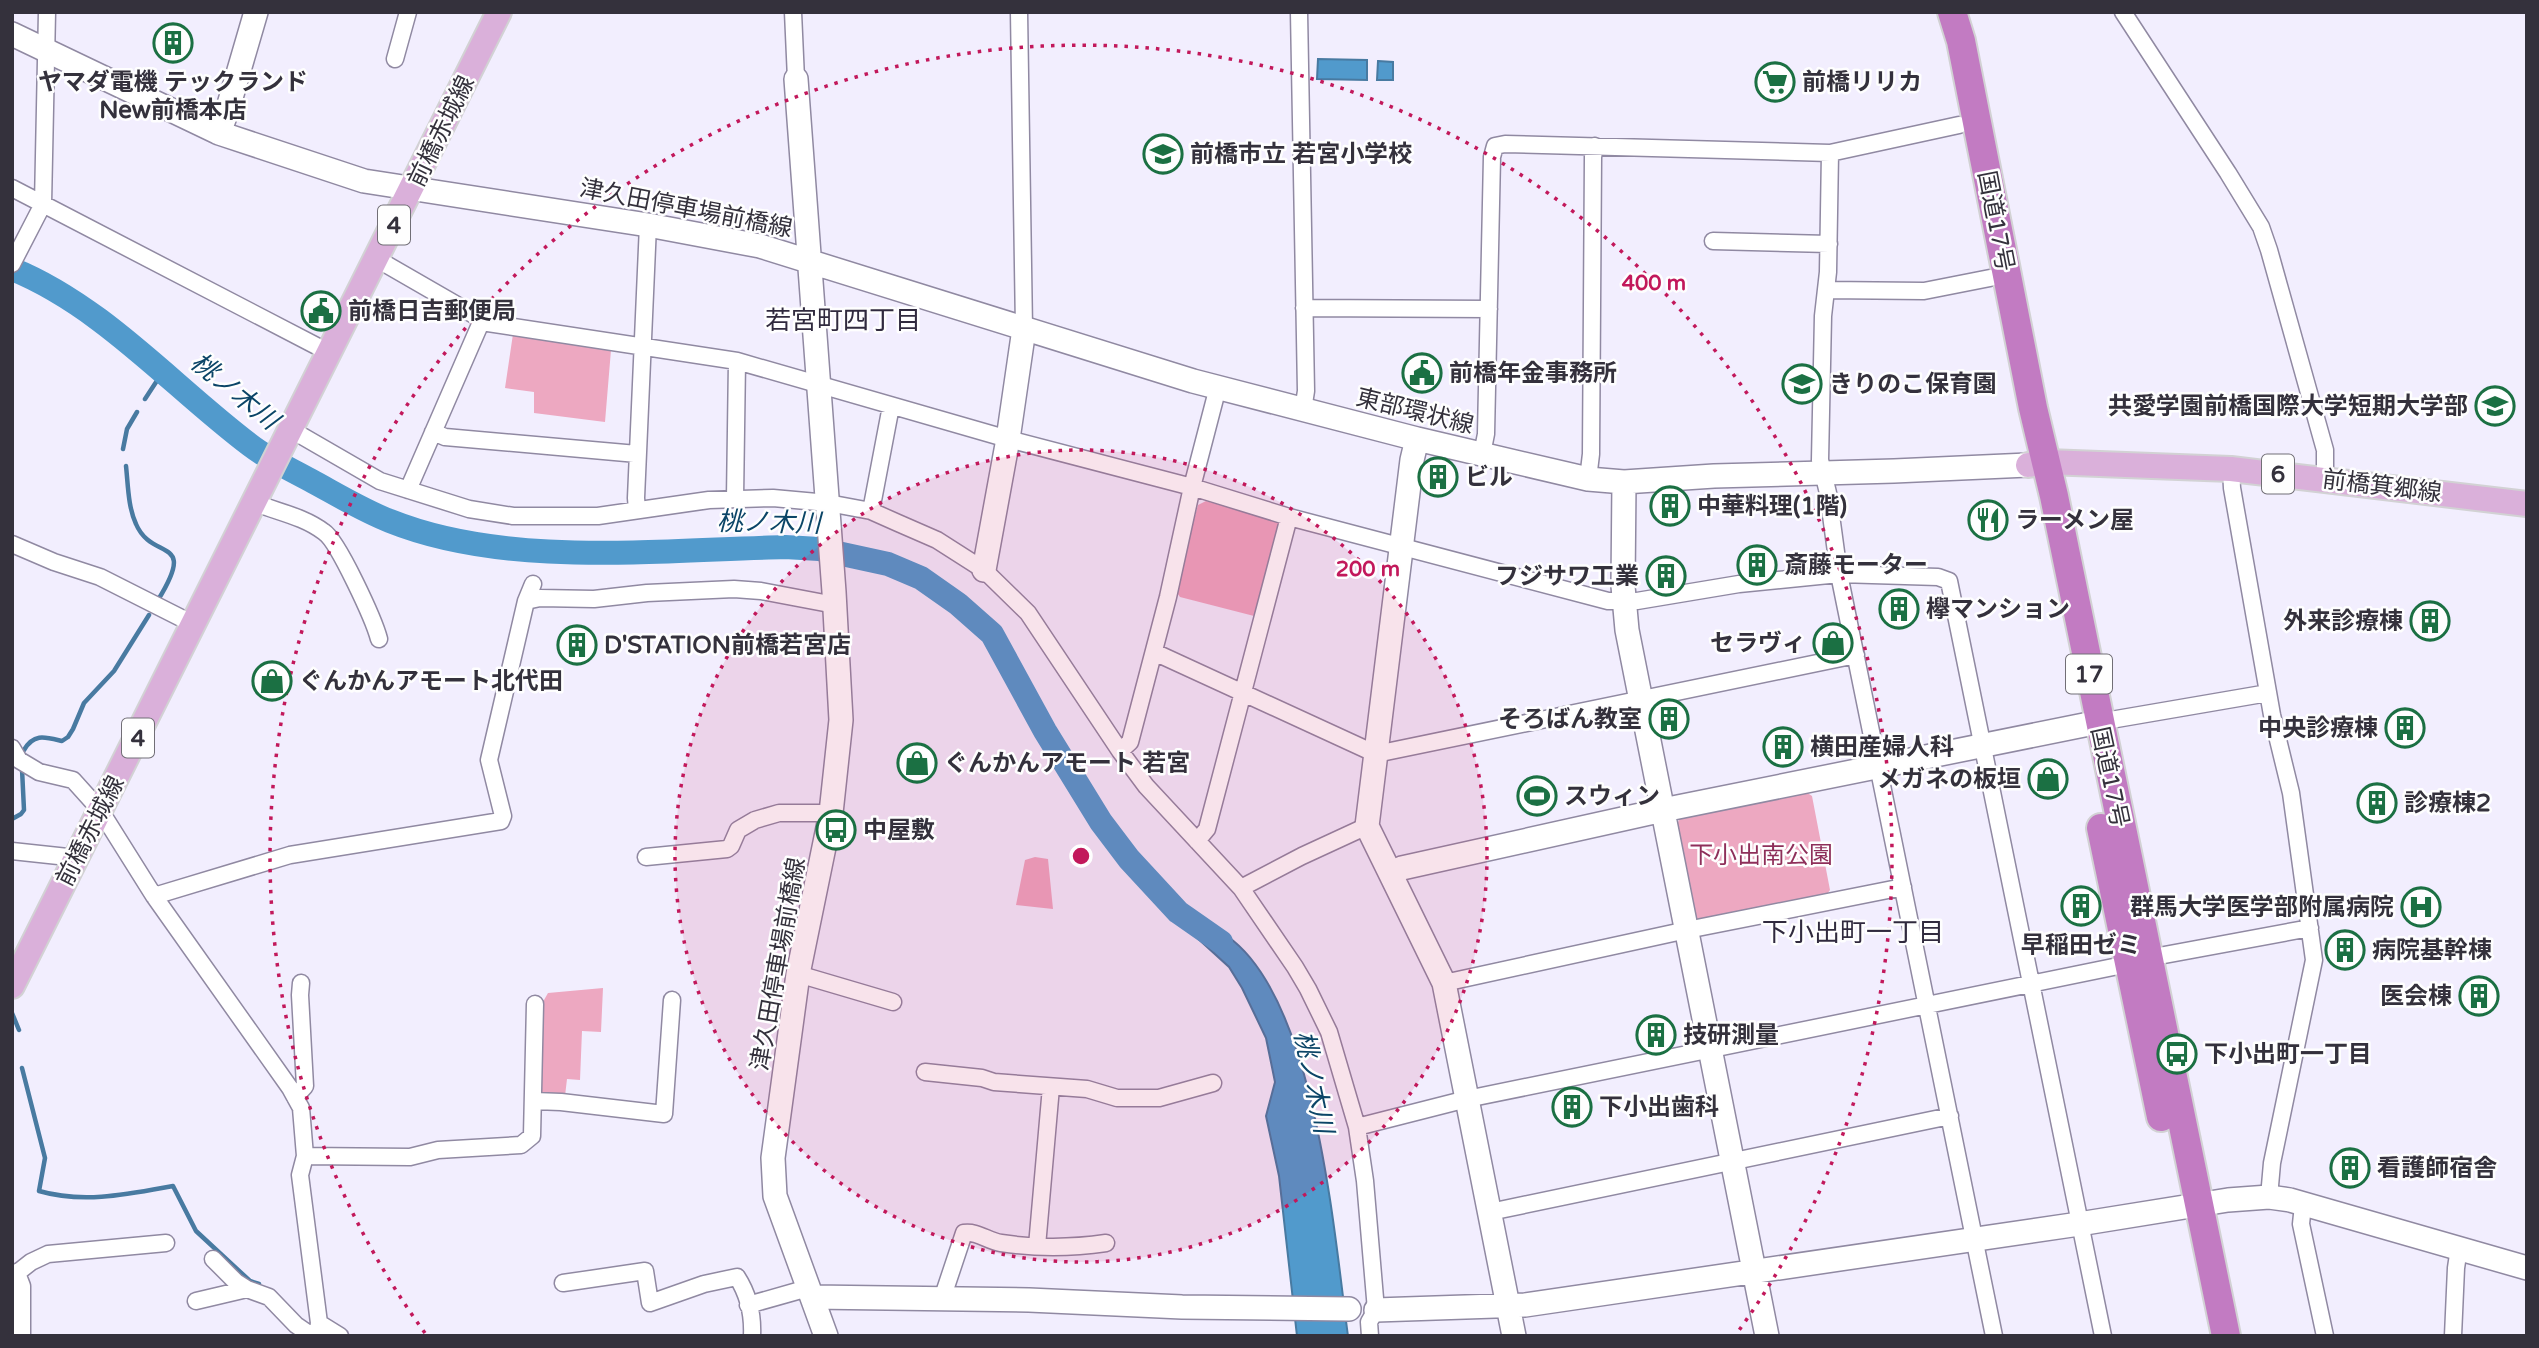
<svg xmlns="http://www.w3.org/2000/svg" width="2539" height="1348" viewBox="0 0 2539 1348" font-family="'Varela Round','Noto Sans JP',sans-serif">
  <rect width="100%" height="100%" fill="#f2eefe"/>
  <!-- green -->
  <path fill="#eda8c1" d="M513 334 611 350 605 422 534 413V392L505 388Z
    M1206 501 1278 521 1282 528 1261 611 1254 616 1180 597 1175 590 1198 505Z
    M1803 790 1812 796 1830 890 1825 897 1700 922 1693 918 1676 826 1680 818Z
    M1035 857 1048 859 1053 909 1016 905 1025 860Z
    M603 988 601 1032 582 1031 580 1080 567 1079 565 1096 537 1094 540 1007 548 993Z"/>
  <!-- water -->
  <path fill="#519acc" stroke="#487aa1" stroke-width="2" d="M1318 59 1367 60V80L1317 79Z
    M1378 61 1393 62V80H1377Z
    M1172 915C1189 921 1212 926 1227 936 1316 998 1334 1234 1348 1336H1297L1279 1176 1266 1116 1275 1082 1266 1038 1242 988 1229 967Z"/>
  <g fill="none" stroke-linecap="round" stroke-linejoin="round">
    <!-- stream -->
    <path stroke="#487aa1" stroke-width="4.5" d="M145 399 162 373
      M123 449 127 429 137 412
      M126 466C128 484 128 507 136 524 152 562 198 535 158 600
      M24 750C34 733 45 737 62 741L68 737 73 729 84 703 114 671 149 615
      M12 819 21 814 24 810 22 769
      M12 1013 19 1030
      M22 1068 45 1158 39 1191C84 1204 129 1194 173 1186L196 1231 250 1281 259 1284"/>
    <!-- river -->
    <path stroke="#519acc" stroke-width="24" d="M12 269C103 306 173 387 250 445 268 459 290 469 310 480 336 494 362 510 390 521 507 568 661 550 785 547L819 549 888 564 921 578 958 604 992 634 1045 731 1101 822 1129 859 1178 912 1221 942"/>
    <!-- street casing -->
    <g stroke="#9089a2" stroke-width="19">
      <path id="street" d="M793 12 796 79
        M1019 12 1024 329
        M1299 12 1306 391 1303 410
        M2123 12 2228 173 2261 227 2269 250 2325 450V479
        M395 59 408 12
        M1830 153 1828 272 1823 316 1820 460 1828 493 1839 574 1994 1336
        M12 188 328 352
        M1713 241 1829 244
        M377 259 488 323 737 361 1008 439 1192 487 1289 517 1608 601H1637L1739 584 1839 574 1938 577 1949 581 2103 1336
        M12 264 43 204 47 12
        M1826 290 1924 291 1990 278
        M1304 308 1489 309
        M290 429 380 481 469 509 513 516H598L709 500 773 498 828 503 871 511 898 523 937 540 984 570 1028 613 1120 751 1146 786 1241 888 1295 967 1308 989 1329 1032 1357 1127 1365 1181 1376 1310 1369 1322 1370 1336
        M433 432 445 437 637 454
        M1482 454 1486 434 1492 157 1495 146 1505 144 1830 153 1959 125
        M2231 469 2232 488 2272 715 2291 793 2314 960 2272 1163 2269 1197
        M1588 479 1591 454 1593 157 1595 146
        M408 490 482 320
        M735 498 737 361
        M253 502C277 512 303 516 324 532 338 541 374 620 379 639
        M637 510 636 498 648 225
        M871 511 891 406
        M12 544 54 562 100 577 193 624
        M526 601 540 598 594 599 647 593 734 589 761 591 835 605
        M1154 652 1376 754 1856 655
        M2099 722 2268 693
        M12 748 19 760 39 772 73 780 100 810 154 896 290 1088 301 1108 305 1156 300 1175 319 1323 317 1336
        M1120 751 1130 742 1168 597 1192 487 1218 387
        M1197 841 1207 829 1289 517
        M12 851 77 858
        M646 857 727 849 731 846 738 830 755 820 779 813H831
        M1241 888 1302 856 1367 826
        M154 896 290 855 501 821 503 816 489 760 526 601 533 584
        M2148 958 2310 928
        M798 974 893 1002
        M1444 983 1687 930 1903 887
        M925 1072 982 1078 994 1082 1087 1089 1117 1098H1159L1213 1083
        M295 1097 305 1086 300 995 301 983
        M534 1101 561 1102 664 1114 672 1000
        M1357 1127 1467 1099 2128 964
        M305 1156 410 1157 438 1150 521 1145 532 1136 535 1004
        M2303 1205 2301 1224 2325 1336
        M1490 1212 1950 1116
        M1037 1246 1051 1087
        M213 1259 236 1282 247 1289
        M12 1272 17 1273 22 1286V1336
        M17 1273 31 1262 48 1254 166 1243
        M563 1283 645 1271 650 1303 704 1284 737 1277C748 1294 753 1315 752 1336
        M942 1299 964 1233C977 1231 988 1241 1001 1243 1034 1248 1072 1248 1106 1243
        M196 1301 247 1289 269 1297 296 1325 312 1336
        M748 1305 808 1288
        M319 1323 340 1336
        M2453 1336 2456 1268 2459 1248"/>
    </g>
    <!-- secondary casing -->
    <g stroke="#9089a2" stroke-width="26">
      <path id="secondary" d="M12 34 219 133 364 181 648 225 760 246 1193 381 1417 439 1588 479 1624 482 1714 476 1894 471 2028 465
        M796 79 834 592 841 720 831 813 798 974 773 1158 775 1196 826 1336
        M219 133 228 108 256 12
        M1417 439 1412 460 1367 826 1444 983 1514 1336
        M1624 482 1623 586 1627 630 1767 1336
        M984 570 1008 439 1024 329
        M1391 873 1402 868 1663 810 2099 722
        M812 1297 1029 1300 1182 1307 1349 1309
        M1376 1310 1525 1305 2079 1224 2228 1200 2269 1197 2290 1200 2527 1268"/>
    </g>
    <!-- primary casing -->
    <g stroke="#d2d2d4" stroke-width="28">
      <path id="primary" d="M2028 465 2047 462 2231 469 2527 504
        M12 986 499 12"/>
    </g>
    <!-- highway casing -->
    <g stroke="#d2d2d4" stroke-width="32">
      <path id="highway" d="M1952 12 1961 41 2033 408 2054 496 2226 1336
        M2101 828 2161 1117"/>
    </g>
    <!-- street -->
    <use href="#street" stroke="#fff" stroke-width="16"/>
    <!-- secondary -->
    <use href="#secondary" stroke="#fff" stroke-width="23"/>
    <!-- primary -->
    <use href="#primary" stroke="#dab0da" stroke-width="24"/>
    <!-- highway -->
    <use href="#highway" stroke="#c27bc2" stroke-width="28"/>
  </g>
  <!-- distance rings -->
  <circle cx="1081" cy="856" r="406" fill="#c2185b" fill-opacity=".12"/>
  <g fill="none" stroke="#c2185b" stroke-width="3.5" stroke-dasharray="3.5 7">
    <circle cx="1081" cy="856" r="406"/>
    <path d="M425 1333A811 811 0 1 1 1737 1333"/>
  </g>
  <!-- icons -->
  <defs>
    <g id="building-ring" transform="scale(2.0125)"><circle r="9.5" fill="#fefefe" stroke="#1b7043" stroke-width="1.5"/><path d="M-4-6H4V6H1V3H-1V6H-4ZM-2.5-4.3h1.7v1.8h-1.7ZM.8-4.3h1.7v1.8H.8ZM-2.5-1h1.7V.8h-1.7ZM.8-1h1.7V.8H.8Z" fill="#1b7043"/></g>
    <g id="supermarket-ring" transform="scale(2.0125)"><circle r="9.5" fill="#fefefe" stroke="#1b7043" stroke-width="1.5"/><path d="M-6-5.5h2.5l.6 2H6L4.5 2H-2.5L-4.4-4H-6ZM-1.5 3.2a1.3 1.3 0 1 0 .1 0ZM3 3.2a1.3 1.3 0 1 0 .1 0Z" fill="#1b7043"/></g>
    <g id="school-ring" transform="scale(2.0125)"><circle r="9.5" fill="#fefefe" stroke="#1b7043" stroke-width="1.5"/><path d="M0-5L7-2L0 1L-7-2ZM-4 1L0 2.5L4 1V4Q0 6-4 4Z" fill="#1b7043"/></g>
    <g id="civic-ring" transform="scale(2.0125)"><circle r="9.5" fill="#fefefe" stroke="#1b7043" stroke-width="1.5"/><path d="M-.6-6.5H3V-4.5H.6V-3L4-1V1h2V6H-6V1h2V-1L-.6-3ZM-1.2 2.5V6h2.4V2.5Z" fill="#1b7043"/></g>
    <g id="university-ring" transform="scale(2.0125)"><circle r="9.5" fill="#fefefe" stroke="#1b7043" stroke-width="1.5"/><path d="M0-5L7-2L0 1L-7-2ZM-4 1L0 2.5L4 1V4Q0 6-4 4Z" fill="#1b7043"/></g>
    <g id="restaurant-ring" transform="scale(2.0125)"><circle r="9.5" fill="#fefefe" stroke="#1b7043" stroke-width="1.5"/><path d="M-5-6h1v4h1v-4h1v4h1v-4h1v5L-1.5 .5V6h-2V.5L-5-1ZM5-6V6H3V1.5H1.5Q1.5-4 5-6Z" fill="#1b7043"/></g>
    <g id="shop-ring" transform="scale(2.0125)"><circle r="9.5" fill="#fefefe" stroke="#1b7043" stroke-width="1.5"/><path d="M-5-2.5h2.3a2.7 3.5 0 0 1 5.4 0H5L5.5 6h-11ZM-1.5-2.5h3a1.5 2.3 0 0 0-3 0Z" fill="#1b7043"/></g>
    <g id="stadium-ring" transform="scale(2.0125)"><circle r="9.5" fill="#fefefe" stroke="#1b7043" stroke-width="1.5"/><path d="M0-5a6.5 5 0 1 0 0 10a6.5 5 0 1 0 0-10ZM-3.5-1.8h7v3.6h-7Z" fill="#1b7043"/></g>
    <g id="bus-ring" transform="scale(2.0125)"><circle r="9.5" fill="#fefefe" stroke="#1b7043" stroke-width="1.5"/><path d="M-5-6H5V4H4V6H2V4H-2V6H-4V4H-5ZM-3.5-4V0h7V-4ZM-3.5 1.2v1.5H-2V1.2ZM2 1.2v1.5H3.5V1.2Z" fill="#1b7043"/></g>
    <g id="hospital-ring" transform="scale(2.0125)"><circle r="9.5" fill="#fefefe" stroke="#1b7043" stroke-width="1.5"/><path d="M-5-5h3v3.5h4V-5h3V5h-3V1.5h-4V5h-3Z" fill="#1b7043"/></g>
  </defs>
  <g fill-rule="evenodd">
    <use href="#building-ring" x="173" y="43"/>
    <use href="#supermarket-ring" x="1775" y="82"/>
    <use href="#school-ring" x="1163" y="154"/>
    <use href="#civic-ring" x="321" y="311"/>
    <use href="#civic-ring" x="1422" y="373"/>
    <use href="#school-ring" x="1802" y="384"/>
    <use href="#university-ring" x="2495" y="406"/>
    <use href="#building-ring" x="1438" y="477"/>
    <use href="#building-ring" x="1670" y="506"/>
    <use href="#restaurant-ring" x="1988" y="520"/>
    <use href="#building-ring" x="1757" y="565"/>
    <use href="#building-ring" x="1666" y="576"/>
    <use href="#building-ring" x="1899" y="609"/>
    <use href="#building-ring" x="2430" y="621"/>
    <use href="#shop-ring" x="1833" y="643"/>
    <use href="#building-ring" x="577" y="645"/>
    <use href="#shop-ring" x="272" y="681"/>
    <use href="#building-ring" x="1669" y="719"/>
    <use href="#building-ring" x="2405" y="728"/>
    <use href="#building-ring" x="1783" y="747"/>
    <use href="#shop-ring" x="917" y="763"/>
    <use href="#shop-ring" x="2048" y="779"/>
    <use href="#stadium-ring" x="1537" y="796"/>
    <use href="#building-ring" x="2377" y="803"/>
    <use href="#bus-ring" x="836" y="830"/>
    <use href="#building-ring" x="2081" y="906"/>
    <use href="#hospital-ring" x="2421" y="907"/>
    <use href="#building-ring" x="2345" y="950"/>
    <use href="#building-ring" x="2479" y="996"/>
    <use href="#building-ring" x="1656" y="1035"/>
    <use href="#bus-ring" x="2177" y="1054"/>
    <use href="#building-ring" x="1572" y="1107"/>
    <use href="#building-ring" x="2350" y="1168"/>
  </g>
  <g text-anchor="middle" stroke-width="5" stroke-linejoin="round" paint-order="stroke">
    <!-- shield labels -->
    <g fill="#fefefe" stroke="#716e76" stroke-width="2">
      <rect x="378" y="205.5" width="32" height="39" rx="5"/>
      <rect x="2262" y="454.5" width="32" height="39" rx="5"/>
      <rect x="2066" y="654.5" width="46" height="39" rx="5"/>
      <rect x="122" y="718.5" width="32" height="39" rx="5"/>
    </g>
    <g font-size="23" font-weight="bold" fill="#34313c">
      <text x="394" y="233">4</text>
      <text x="2278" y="482">6</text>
      <text x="2089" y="682">17</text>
      <text x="138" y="746">4</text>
    </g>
    <!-- poi labels -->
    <g font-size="24" font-weight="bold" fill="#34313c" stroke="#fefefe" text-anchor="start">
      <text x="173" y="90" text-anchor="middle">ヤマダ電機 テックランド<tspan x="173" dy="28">New前橋本店</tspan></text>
      <text x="1802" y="90">前橋リリカ</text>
      <text x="1190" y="162">前橋市立 若宮小学校</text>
      <text x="348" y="319">前橋日吉郵便局</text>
      <text x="1449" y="381">前橋年金事務所</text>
      <text x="1829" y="392">きりのこ保育園</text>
      <text x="2468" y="414" text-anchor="end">共愛学園前橋国際大学短期大学部</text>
      <text x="1465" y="485">ビル</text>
      <text x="1697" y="514">中華料理(1階)</text>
      <text x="2015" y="528">ラーメン屋</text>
      <text x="1784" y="573">斎藤モーター</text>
      <text x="1639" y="584" text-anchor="end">フジサワ工業</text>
      <text x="1926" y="617">欅マンション</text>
      <text x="2403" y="629" text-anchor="end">外来診療棟</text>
      <text x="1806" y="651" text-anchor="end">セラヴィ</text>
      <text x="604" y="653">D'STATION前橋若宮店</text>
      <text x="299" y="689">ぐんかんアモート北代田</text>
      <text x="1642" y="727" text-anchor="end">そろばん教室</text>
      <text x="2378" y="736" text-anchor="end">中央診療棟</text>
      <text x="1810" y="755">横田産婦人科</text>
      <text x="944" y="771">ぐんかんアモート 若宮</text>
      <text x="2021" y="787" text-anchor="end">メガネの板垣</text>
      <text x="1564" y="804">スウィン</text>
      <text x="2404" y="811">診療棟2</text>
      <text x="863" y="838">中屋敷</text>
      <text x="2394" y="915" text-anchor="end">群馬大学医学部附属病院</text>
      <text x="2081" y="953" text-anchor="middle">早稲田ゼミ</text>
      <text x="2372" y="958">病院基幹棟</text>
      <text x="2452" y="1004" text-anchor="end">医会棟</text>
      <text x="1683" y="1043">技研測量</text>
      <text x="2204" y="1062">下小出町一丁目</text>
      <text x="1599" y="1115">下小出歯科</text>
      <text x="2377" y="1176">看護師宿舎</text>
    </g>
    <!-- street labels -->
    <g font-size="24" fill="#34313c" stroke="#fefefe">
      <text transform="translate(441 131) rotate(-64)" y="8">前橋赤城線</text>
      <text transform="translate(686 208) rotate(11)" y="8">津久田停車場前橋線</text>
      <text transform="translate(1996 221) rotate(79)" y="8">国道17号</text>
      <text transform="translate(1415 411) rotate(14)" y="8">東部環状線</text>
      <text transform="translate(2382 486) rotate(7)" y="8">前橋箕郷線</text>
      <text transform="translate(2110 777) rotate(78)" y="8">国道17号</text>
      <text transform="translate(90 831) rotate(-63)" y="8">前橋赤城線</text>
      <text transform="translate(778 964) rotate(-80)" y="8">津久田停車場前橋線</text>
    </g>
    <!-- park labels -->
    <g font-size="24" fill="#8e2f5a" stroke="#fefefe">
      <text x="1761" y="863">下小出南公園</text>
    </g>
    <!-- neighbourhood labels -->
    <g font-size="26" fill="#302a3e" stroke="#fefefe">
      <text x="843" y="329">若宮町四丁目</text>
      <text x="1853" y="941">下小出町一丁目</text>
    </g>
    <!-- water labels -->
    <g font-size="26" font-style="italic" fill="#0b4567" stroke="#fefefe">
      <text transform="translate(235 391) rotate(39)" y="9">桃ノ木川</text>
      <text transform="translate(769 522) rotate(1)" y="9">桃ノ木川</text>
      <text transform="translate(1314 1082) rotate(78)" y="9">桃ノ木川</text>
    </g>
  </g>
  <circle cx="1081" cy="856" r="10" fill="#c2185b" stroke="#fefefe" stroke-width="3.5"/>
  <g font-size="21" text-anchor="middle" font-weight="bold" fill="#c2185b" stroke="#fefefe" stroke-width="5" stroke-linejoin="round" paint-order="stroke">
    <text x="1654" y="290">400 m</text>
    <text x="1368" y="576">200 m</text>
  </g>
  <!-- border -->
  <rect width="2539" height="1348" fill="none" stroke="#34313c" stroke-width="28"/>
</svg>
